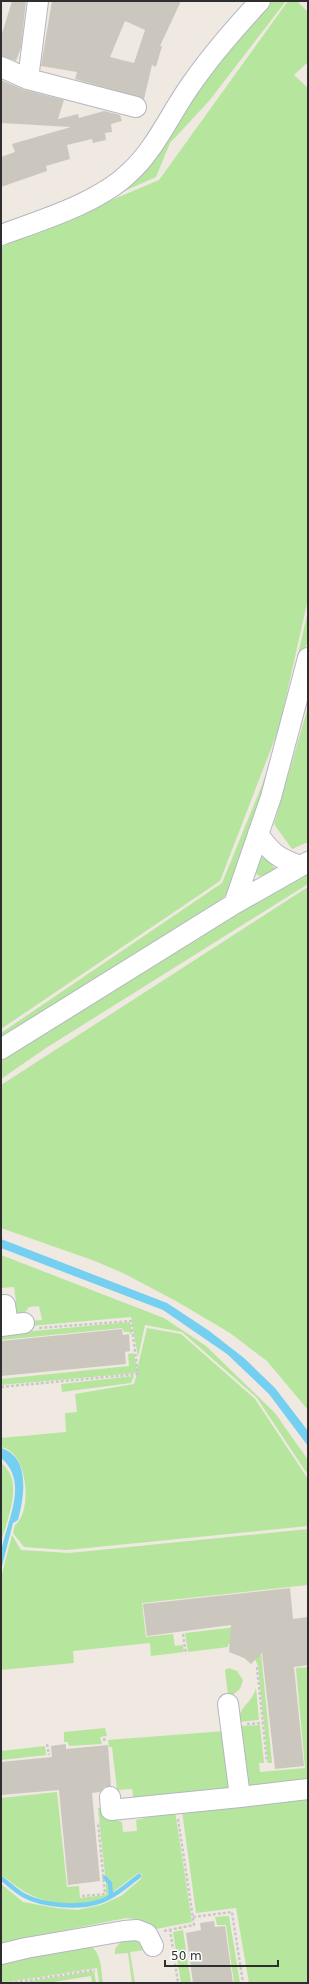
<svg xmlns="http://www.w3.org/2000/svg" width="309" height="1984" viewBox="0 0 309 1984" font-family="'DejaVu Sans',sans-serif">
  <rect width="100%" height="100%" fill="#efe9e1"/>
  <!-- green -->
  <path fill="#b6e59e" d="M266 1H286L209 101 170 143 156 177 70 215 125 187 187 100Z
    M288 1H297L308 12V62L294 75 308 88V599L279 728 220 881 1 1029V247L159 180Z
    M308 611V638L287 726 234 881 224 897 213 906 1 1040V1033L222 883 262 785 281 728Z
    M308 707V842L292 849 274 824Z
    M259 858H267L276 870 266 875 259 876 253 871Z
    M308 872V884L46 1048 1 1079V1058L273 889Z
    M308 887V1410L267 1361 230 1333 176 1301 125 1274 95 1261 1 1228V1085Z
    M1 1255 164 1318 206 1346 275 1413 308 1460V1475L257 1398 182 1332 145 1325 138 1357 131 1317 31 1326 30 1321 42 1320 39 1306 29 1307 21 1318 14 1315 10 1302H16L14 1287 1 1288Z
    M130 1322 132 1335 129 1332H124L122 1328 1 1340V1334Z
    M147 1328 181 1334 255 1399 308 1479V1526L67 1550 24 1547 13 1533 15 1525C33 1511 28 1451 1 1447V1438L66 1432 65 1413 77 1412 75 1394 134 1384 137 1373 1 1385V1379L129 1366 128 1354 134 1353 137 1370Z
    M134 1376 131 1383 62 1392 61 1384Z
    M1 1463C25 1480 7 1520 1 1542Z
    M308 1529V1585L142 1603 146 1637 173 1634 175 1646 183 1645 184 1652 151 1656 150 1643 73 1651 74 1663 1 1670V1578L12 1535 21 1550 69 1553Z
    M262 1624 232 1644H228V1647L188 1652 185 1633Z
    M261 1653 272 1763H268L258 1666 253 1654Z
    M308 1667V1782L252 1787 247 1783 240 1726 260 1725 264 1763H259L260 1772 305 1768 296 1668Z
    M229 1668 237 1671 243 1680 240 1689 230 1697 228 1695 225 1670Z
    M256 1688 259 1720 239 1722C238 1707 253 1702 256 1688Z
    M105 1728 107 1736 100 1737 102 1744 69 1746 68 1742H64V1732Z
    M225 1731 229 1788 225 1792 134 1804 132 1789 117 1790 112 1747H109L108 1740Z
    M45 1746 46 1755 1 1760V1751Z
    M57 1792 67 1887 79 1886 80 1898 106 1895V1881L110 1888V1895C86 1907 53 1907 29 1894 19 1889 10 1881 1 1875V1798Z
    M308 1795V1983H249L236 1908 196 1913 182 1811Z
    M107 1807 108 1817 122 1822 123 1832 137 1831 136 1820 175 1811 192 1922 156 1929 142 1920 126 1918 1 1943V1884L23 1902 56 1908 77 1910 101 1905 121 1896 141 1879 142 1874 138 1873 113 1892 112 1882 105 1875 98 1808Z
    M229 1916 240 1983H234L226 1925H217L215 1917Z
    M183 1930 191 1983H181L173 1932Z
    M137 1939 141 1943 145 1950 130 1952 135 1983H132L128 1953 115 1954V1949L122 1940Z
    M89 1945C102 1952 101 1970 103 1983H99L97 1968 1 1983V1964Z
    M94 1971 96 1983H92L91 1976 47 1983H19Z"/>
  <!-- water -->
  <path fill="#75cff0" d="M1 1239 167 1303 208 1330 244 1358 275 1388 308 1431V1446L269 1394 227 1354 163 1310 1 1248Z
    M1 1448C31 1457 24 1498 18 1520L13 1523 1 1570C1 1564 0 1558 1 1552 6 1522 30 1482 1 1458Z"/>
  <g fill="none" stroke-linecap="round" stroke-linejoin="round">
    <!-- stream -->
    <path stroke="#75cff0" stroke-width="4.5" d="M1 1878C9 1884 17 1892 25 1896 44 1906 78 1908 98 1902 113 1898 127 1885 139 1876
      M105 1878 110 1883 111 1895"/>
  </g>
  <!-- building -->
  <path fill="#cbc7bf" fill-rule="evenodd" d="M12 1H26L21 47 16 61 1 56V37Z
    M52 1H181L160 46H162L156 67 152 65 144 99 75 79 77 72 41 66ZM125 21 145 30 134 63 110 57Z
    M1 80 25 90 64 100 58 119 78 114 79 118 104 111 120 115 122 121 111 124 112 132 105 133 106 140 93 143 92 139 67 145 70 159 46 166 47 171 1 187V157L15 152 12 144 71 127 1 123Z
    M122 1329 123 1335 129 1334 130 1351 125 1352 126 1364 1 1376V1341Z
    M290 1588 293 1619 308 1617V1665L294 1667 304 1766 275 1769 262 1653 251 1664 244 1658 229 1652 231 1625 147 1636 143 1604Z
    M66 1744V1749L108 1745 111 1786 104 1787 100 1792 92 1793 100 1881 68 1885 59 1790 1 1795V1762L52 1757 51 1746Z
    M214 1921 215 1927 225 1926 233 1983H193L186 1933 201 1930 200 1923Z"/>
  <g fill="none" stroke-linecap="round" stroke-linejoin="round">
    <!-- minor casing -->
    <g stroke="#b4b7c1" stroke-width="22">
      <path id="minor" d="M38 1 28 79 136 107
        M1 67 28 79
        M1 235C42 220 98 203 129 173 155 150 170 114 190 86 211 55 235 28 260 1
        M258 834C271 853 279 859 301 866
        M234 904 271 797 308 658
        M1 1049 234 904 308 862
        M5 1305 8 1325
        M1 1326 24 1323
        M110 1797 111 1810 240 1797 228 1704
        M240 1797 308 1789
        M1 1954 26 1948 124 1931 137 1930 147 1934 153 1946"/>
    </g>
    <!-- path -->
    <path stroke="#c9c9c9" stroke-width="2.5" stroke-dasharray="3 2" stroke-linecap="butt" d="M1 1387 138 1374 131 1321 39 1328
      M183 1634 186 1654
      M257 1667 267 1762
      M247 1724 263 1723
      M104 1738 105 1743
      M47 1744 49 1755
      M82 1896 105 1894 98 1822
      M193 1917 232 1912 243 1983
      M170 1929 178 1983
      M164 1931 194 1925 178 1819
      M10 1983 95 1970"/>
    <!-- minor -->
    <use href="#minor" stroke="#fff" stroke-width="20"/>
  </g>
  <!-- border -->
  <rect width="309" height="1984" fill="none" stroke="#2e2e2e" stroke-width="4"/>
  <!-- scale -->
  <path d="M165 1960v6h113v-6" fill="none" stroke="#2e2e2e" stroke-width="2"/>
  <text x="171" y="1960" font-size="12" fill="#2e2e2e" stroke="#ffffff" stroke-width="3" paint-order="stroke">50 m</text>
</svg>
